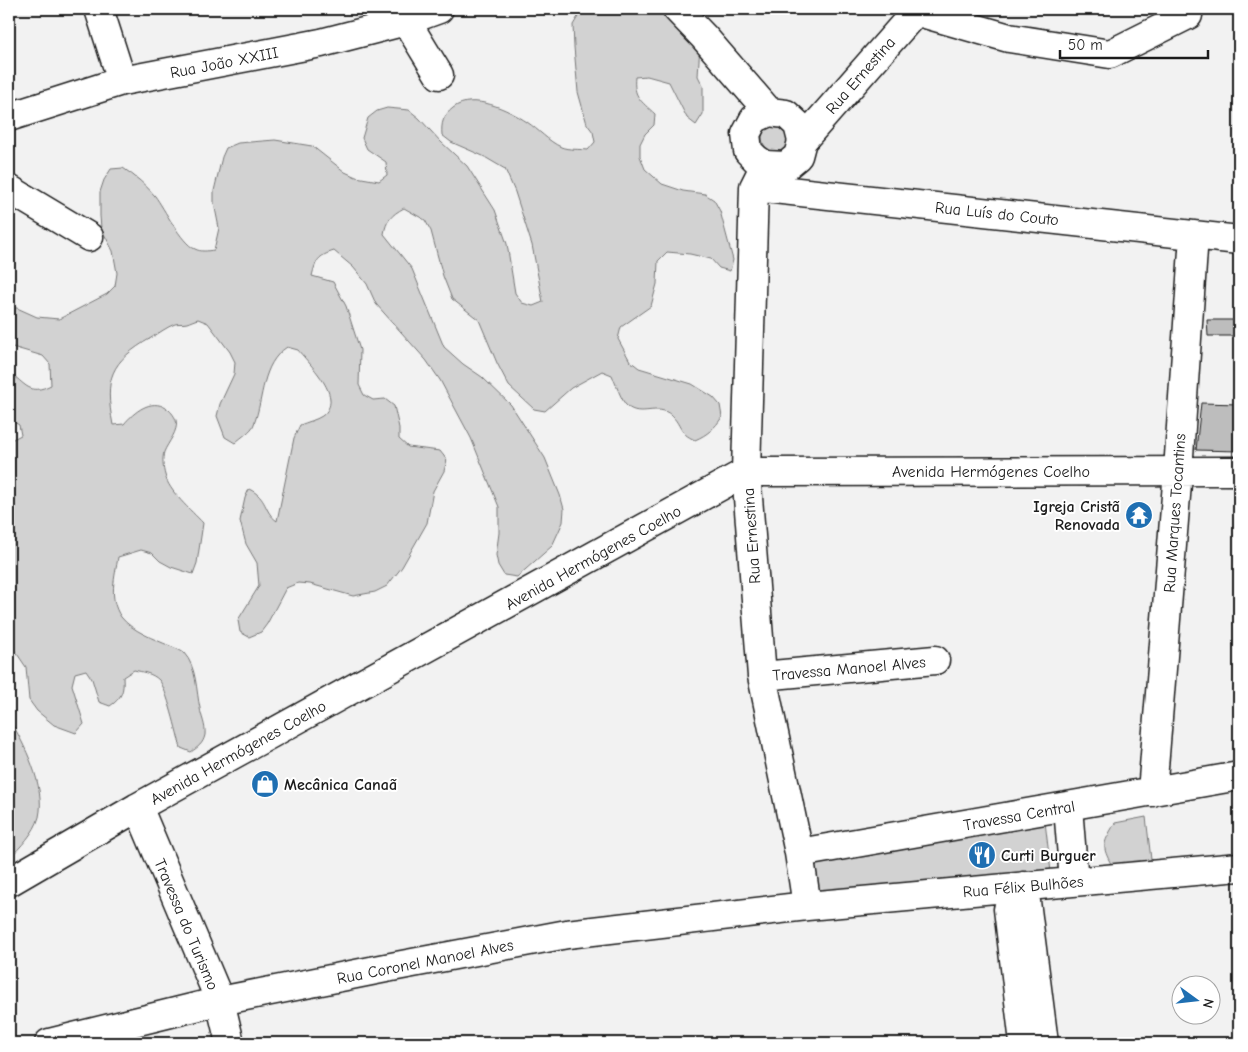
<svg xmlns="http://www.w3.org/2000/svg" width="1248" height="1052" viewBox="0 0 1248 1052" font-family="'Comic Neue',sans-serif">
  <rect width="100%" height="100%" fill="#f2f2f2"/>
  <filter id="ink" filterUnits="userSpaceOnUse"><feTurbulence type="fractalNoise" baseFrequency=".02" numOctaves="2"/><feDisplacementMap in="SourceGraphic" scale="10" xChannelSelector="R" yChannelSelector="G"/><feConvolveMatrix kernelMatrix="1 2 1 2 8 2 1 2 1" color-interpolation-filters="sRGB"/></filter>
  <g filter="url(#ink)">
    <!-- green -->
    <path fill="#d2d2d2" stroke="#777" d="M586 9H657L685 26 700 44 698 76 703 86V114L696 125 687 118 669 82 647 76 635 77C633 97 641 101 655 114L654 125 645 134 640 144V156L645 169 662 184 683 191 705 194 714 200 720 211 733 260 730 271 719 268 711 259 690 254 667 252 658 261 657 284 651 306 621 327 618 339 630 361 639 368 692 384 713 397 720 405 722 417C715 428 707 435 695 440 678 433 682 425 671 415 658 403 640 418 627 406 622 402 615 382 612 375L602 371 571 388 545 411 534 409 509 386 497 363 479 320 452 299 443 276 431 231 425 220 404 208C391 215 386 221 384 234L412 269 444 347 463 364 482 377 511 405 545 458 560 495 564 509 563 522 552 546 517 577 504 575 498 565 496 555 499 533V507L471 438 440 380 426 360 376 304 367 284 353 267 334 251C318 256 316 260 312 276L333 282 346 306 360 350 359 385 364 395 373 400 385 399 394 406 399 428V439L408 447 440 451 447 460 444 471 433 491 427 523 402 567 387 586 375 592 353 596 310 584 298 583 286 588 267 624 261 632 249 637 240 632 238 620 259 586 257 563 246 544 240 521 245 498 249 489C268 498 263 511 277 521L294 438 300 425C307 422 316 420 322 416 346 398 310 365 298 350L287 347C261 364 264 398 254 424 252 431 241 437 235 443L225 437 217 416 220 404 234 374 235 362 230 352 208 323 198 319C194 320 190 322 187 323 183 324 179 323 175 324 167 327 159 333 151 338 110 362 104 378 113 425L124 424C134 412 151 398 166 408 170 410 174 415 176 420 179 431 168 442 164 452 162 459 163 468 165 475 169 492 191 510 203 523L197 563 193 574 171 567 160 561 152 553 141 550 118 557C115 577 108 598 121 617 132 631 154 639 170 646 175 648 180 650 184 653 197 667 196 691 200 708 201 717 206 725 205 735 203 744 198 747 191 752L181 748C177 734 167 689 159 680 152 673 142 672 134 670L123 677C124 691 122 698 110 706L99 702 92 679 86 670 75 673 72 685 84 724 76 733 54 725 37 711 29 700 26 667 9 642V441L21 435 19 425 9 419V372C26 384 29 396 51 385L50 364 43 356 9 346V308H17L37 317 59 319 107 294 115 286 117 273 113 251 101 228 100 216V192L104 180 111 169 123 168C135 176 146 185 155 196 164 208 181 243 195 249 201 252 207 251 214 250L219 228 214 203V191L222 157 226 148 238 143 275 140 312 146 345 172 356 177 379 181 387 175 386 162 367 149 362 138 368 118 377 111 387 108 409 110 419 118 441 142 467 166 495 210 507 244 515 293 522 303 533 306 543 302 532 245 515 192 505 169 483 156 451 142 442 135C441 123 443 116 453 108 473 92 509 110 527 122 539 130 548 141 561 147 568 150 580 149 588 150L595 142 593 132 587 124 578 92 574 47 573 25 579 15Z
      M778 123 792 139 784 151 774 153C763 148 759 139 765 129Z
      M9 718C24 744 46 786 39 817 35 832 20 848 9 858Z
      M1146 817 1152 868 1114 870C1102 846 1101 847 1115 823Z
      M1045 822 1051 872 813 896 808 861Z"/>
    <!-- building -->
    <path fill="#bdbdbd" stroke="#1c1c1c" d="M1207 320H1239V336H1208Z
      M1201 403 1239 404V451L1196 450Z"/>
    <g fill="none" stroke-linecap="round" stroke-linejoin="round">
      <!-- minor casing -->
      <g stroke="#1c1c1c" stroke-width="31">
        <path id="minor" d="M99 9 122 81
          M401 9 406 21 439 75
          M677 9 704 37 769 112
          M915 11 1009 38 1110 54 1188 15
          M769 112 786 114 798 125 802 141 798 156 786 166 765 165 756 159 748 151 746 134 754 119Z
          M9 117 122 81 321 43 406 21 439 9
          M802 141 918 9
          M765 165 754 187 746 472 762 676 799 853 807 906
          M754 187 1239 240
          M9 189 89 237
          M762 676 935 660
          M1152 792 1178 471 1194 235
          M138 807 220 1001 230 1043
          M1068 807 1074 882
          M799 853 1239 776
          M9 882 138 807 746 472 1239 471
          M1024 886 1044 1043
          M1008 909 1024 1043
          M49 1043 220 1001 386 968 567 934 807 906 1239 867"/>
      </g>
      <!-- minor -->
      <use href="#minor" stroke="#fff" stroke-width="28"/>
    </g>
  </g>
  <!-- icons -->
  <defs>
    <g id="temple-disc" transform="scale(1.4375)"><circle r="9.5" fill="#1f6fb2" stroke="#fff"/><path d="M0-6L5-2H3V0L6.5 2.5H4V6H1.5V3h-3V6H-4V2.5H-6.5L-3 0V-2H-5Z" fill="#fff"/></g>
    <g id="shop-disc" transform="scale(1.4375)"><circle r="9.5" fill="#1f6fb2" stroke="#fff"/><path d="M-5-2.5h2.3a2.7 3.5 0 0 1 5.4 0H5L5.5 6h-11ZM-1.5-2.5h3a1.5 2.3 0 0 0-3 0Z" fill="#fff"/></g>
    <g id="restaurant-disc" transform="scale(1.4375)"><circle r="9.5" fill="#1f6fb2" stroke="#fff"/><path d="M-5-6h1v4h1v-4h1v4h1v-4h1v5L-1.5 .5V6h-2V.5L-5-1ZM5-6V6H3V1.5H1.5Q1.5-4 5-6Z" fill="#fff"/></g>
  </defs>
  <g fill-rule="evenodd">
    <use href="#temple-disc" x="1139" y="515"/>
    <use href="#shop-disc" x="265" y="784"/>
    <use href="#restaurant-disc" x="982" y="855"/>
  </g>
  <g text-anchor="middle" stroke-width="4" stroke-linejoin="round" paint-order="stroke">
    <!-- street labels -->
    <g font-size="16" fill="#1c1c1c" stroke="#fff">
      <text transform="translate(224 62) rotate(-11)" y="6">Rua João XXIII</text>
      <text transform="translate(860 75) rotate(-49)" y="6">Rua Ernestina</text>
      <text transform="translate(997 213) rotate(6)" y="6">Rua Luís do Couto</text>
      <text x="991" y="477">Avenida Hermógenes Coelho</text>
      <text transform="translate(1174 513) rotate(-86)" y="6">Rua Marques Tocantins</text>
      <text transform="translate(751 536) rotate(-94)" y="6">Rua Ernestina</text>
      <text transform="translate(593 557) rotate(-29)" y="6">Avenida Hermógenes Coelho</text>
      <text transform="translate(849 668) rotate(-5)" y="6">Travessa Manoel Alves</text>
      <text transform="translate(238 752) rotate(-29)" y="6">Avenida Hermógenes Coelho</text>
      <text transform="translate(1019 815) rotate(-10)" y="6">Travessa Central</text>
      <text transform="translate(1023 886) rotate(-5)" y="6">Rua Félix Bulhões</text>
      <text transform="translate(187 924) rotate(67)" y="6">Travessa do Turismo</text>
      <text transform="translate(425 961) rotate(-11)" y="6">Rua Coronel Manoel Alves</text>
    </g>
    <!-- poi labels -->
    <g font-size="16" font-weight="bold" fill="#1c1c1c" stroke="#fff" text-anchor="start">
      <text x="1120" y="512" text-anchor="end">Igreja Cristã<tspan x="1120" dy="18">Renovada</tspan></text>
      <text x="284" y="790">Mecânica Canaã</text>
      <text x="1001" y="861">Curti Burguer</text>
    </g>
  </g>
  <!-- margin -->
  <rect width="1248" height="1052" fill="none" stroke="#fff" stroke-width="30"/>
  <rect x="15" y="15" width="1218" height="1022" fill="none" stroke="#1c1c1c" stroke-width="2" filter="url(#ink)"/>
  <!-- north arrow -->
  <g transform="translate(1196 1000) rotate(105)"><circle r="24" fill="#ffffff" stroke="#a4a4a4"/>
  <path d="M0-4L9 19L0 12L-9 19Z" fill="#1f6fb2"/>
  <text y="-8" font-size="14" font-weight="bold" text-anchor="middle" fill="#1c1c1c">N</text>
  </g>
  <!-- scale -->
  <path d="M1060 50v8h148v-8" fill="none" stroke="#1c1c1c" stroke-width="2.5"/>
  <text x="1068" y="50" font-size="15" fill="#1c1c1c" stroke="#ffffff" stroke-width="4" paint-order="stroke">50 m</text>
</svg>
